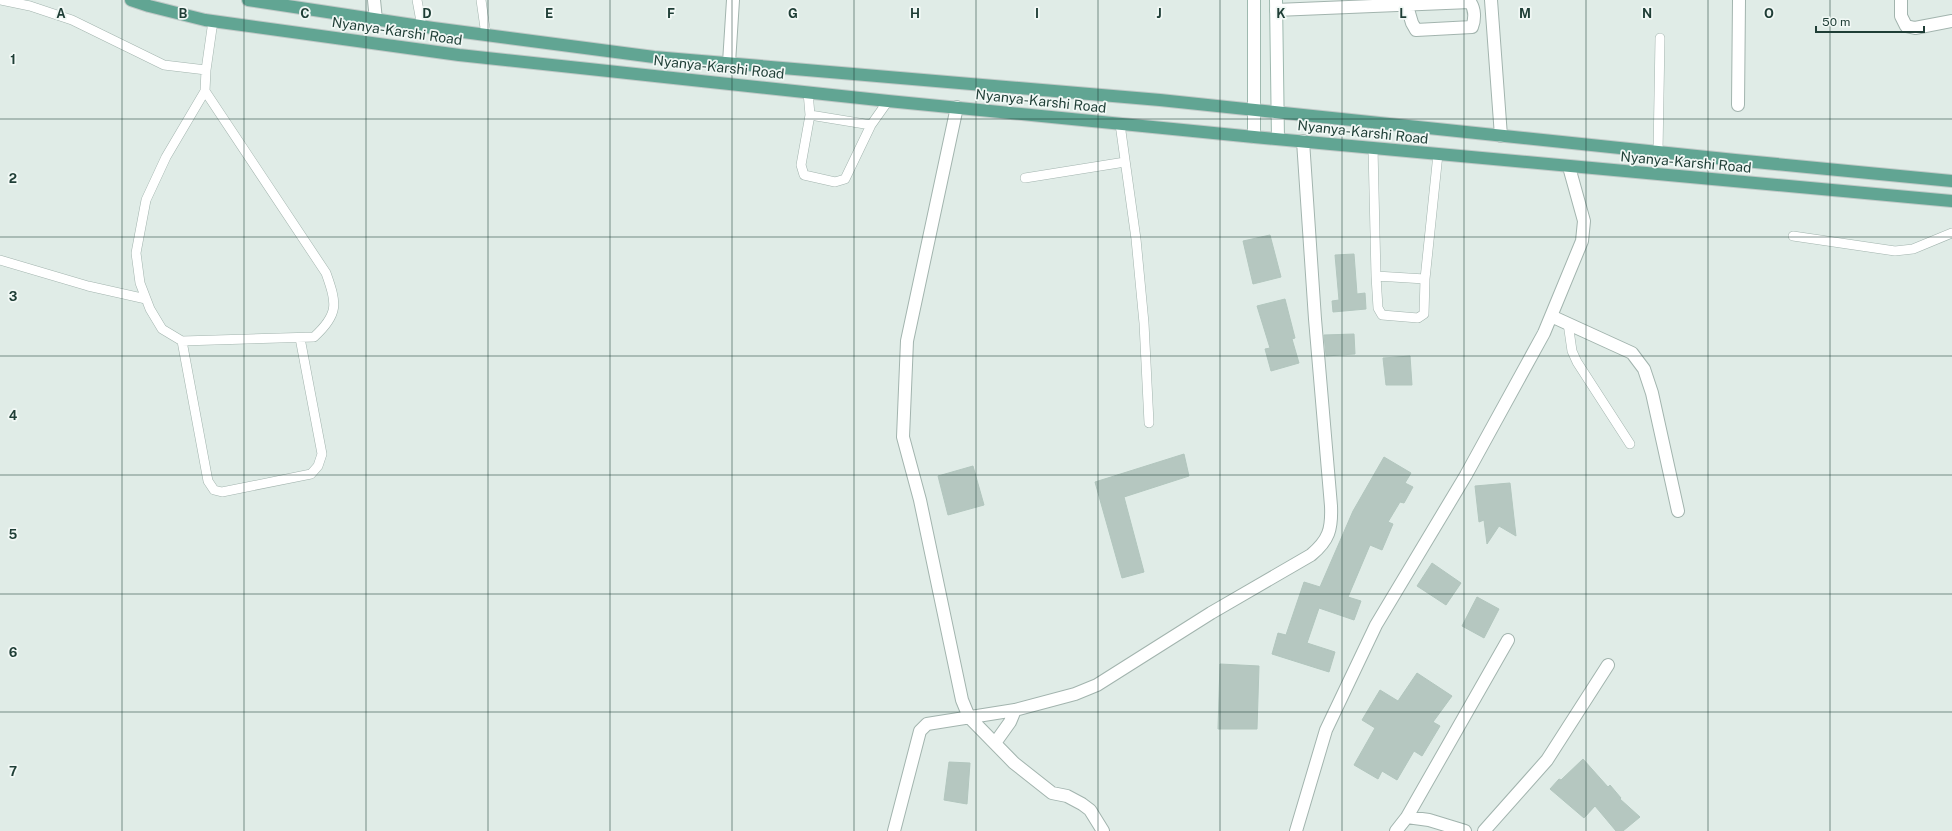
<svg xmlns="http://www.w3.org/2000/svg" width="1952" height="831" viewBox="0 0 1952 831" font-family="'Public Sans',sans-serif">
  <rect width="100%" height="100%" fill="#e0ece7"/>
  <!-- building -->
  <path fill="#b5c7c0" stroke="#b2c6be" d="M1270 235 1281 277 1253 284 1243 241Z
    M1354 254 1357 294 1365 293 1366 309 1333 312 1332 301 1339 300 1335 255Z
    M1285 299 1295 338 1292 339 1299 363 1271 371 1265 349 1270 348 1257 306Z
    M1354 334 1355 354 1326 356 1324 335Z
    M1410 356 1412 385H1386L1383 358Z
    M1184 454 1189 476 1124 497 1144 572 1122 578 1095 482Z
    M1384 457 1411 473 1405 483 1413 487 1404 503 1400 502 1388 522 1393 524 1382 550 1370 545 1348 597 1361 601 1354 620 1319 608 1307 643 1335 652 1329 672 1272 654 1278 633 1286 635 1304 582 1320 587 1353 511Z
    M973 466 984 505 948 515 938 476Z
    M1510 483 1516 536 1499 526 1487 544 1484 520 1479 522 1475 486Z
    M1432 563 1461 583 1446 605 1417 586Z
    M1477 597 1499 609 1484 638 1462 626Z
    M1220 664 1259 666 1257 729H1218Z
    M1417 673 1452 696 1433 722 1440 726 1422 756 1414 751 1397 780 1382 771 1378 779 1354 765 1375 728 1362 720 1380 690 1398 701Z
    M1583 759 1608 787 1610 785 1621 798 1620 799 1640 817 1623 831H1616L1595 806 1584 818 1550 789 1559 779 1561 780Z
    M949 762 970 763 967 804 944 800Z"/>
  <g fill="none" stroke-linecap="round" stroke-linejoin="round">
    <!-- lane casing -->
    <g stroke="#a2b4ae" stroke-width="10">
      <path id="lane" d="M1 0 30 6 72 20 164 65 206 70
        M417 0 422 27
        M481 0 486 35
        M205 91 326 273C337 304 339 314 314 337L182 341 162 329 150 309 140 283 136 253 146 200 166 157 205 91 206 70 213 21
        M808 92 810 115 801 165 804 175 835 182 845 179 871 125 888 101
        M810 115 871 125
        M1120 124 1136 239 1144 323 1149 423
        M1373 148 1376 276 1425 279 1438 154
        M1658 152 1660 38
        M1025 178 1125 162
        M1793 236 1895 251 1913 249 1952 233
        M0 260 88 286 146 299
        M1376 276 1378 308 1382 315 1418 318 1424 314 1425 279
        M1568 323 1572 351 1577 362 1630 444
        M182 341 208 481 214 490 222 492 311 474 318 466 322 454 300 338"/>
    </g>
    <!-- street casing -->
    <g stroke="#a2b4ae" stroke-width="14">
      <path id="street" d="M374 0 376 20
        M1491 0 1501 136
        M1901 0V16L1906 26 1915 28 1952 21
        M1276 10 1470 2C1475 9 1475 19 1472 27L1416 30 1412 23 1407 6
        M729 63 733 0
        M1738 105 1739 0
        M957 107 907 341 903 437 920 500 962 700 969 717 1014 763 1052 793 1067 796 1082 804 1090 810 1103 831
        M1551 316 1632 353 1644 369 1652 393 1678 511
        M995 743 1010 722 1015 710
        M1407 817 1508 640
        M894 831 920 731 927 724 1015 710 1075 694 1097 685 1211 613 1311 555C1329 540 1332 529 1331 506L1315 319 1303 141
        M1296 831 1326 730 1376 625 1466 475 1544 333 1582 241 1584 221 1569 167
        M1396 831 1407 817 1429 820 1465 831
        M1484 831 1547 760 1608 665"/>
    </g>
    <!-- secondary casing -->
    <g stroke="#9eb9af" stroke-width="14">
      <path id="secondary" d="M1254 0V137
        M1276 0 1278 139"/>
    </g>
    <!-- primary casing -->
    <g stroke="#c0c9c7" stroke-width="14">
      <path id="primary" d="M131 0 149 6 205 20 459 55 888 101 1254 137 1952 201
        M248 0 433 28 654 57 1160 100 1735 160 1952 181"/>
    </g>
    <!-- lane -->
    <use href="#lane" stroke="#fff" stroke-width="9"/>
    <!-- street -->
    <use href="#street" stroke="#fff" stroke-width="12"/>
    <!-- secondary -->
    <use href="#secondary" stroke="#fff" stroke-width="12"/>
    <!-- primary -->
    <use href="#primary" stroke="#61a593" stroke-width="12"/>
  </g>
  <!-- grid -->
  <path fill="none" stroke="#1f3e36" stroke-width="1" stroke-opacity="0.55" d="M122 0V831M244 0V831M366 0V831M488 0V831M610 0V831M732 0V831M854 0V831M976 0V831M1098 0V831M1220 0V831M1342 0V831M1464 0V831M1586 0V831M1708 0V831M1830 0V831M0 119H1952M0 237H1952M0 356H1952M0 475H1952M0 594H1952M0 712H1952"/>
  <g text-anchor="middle" stroke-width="3.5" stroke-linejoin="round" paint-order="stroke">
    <!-- street labels -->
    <g font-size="14" fill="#1f3e36" stroke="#f1f8f5">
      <text transform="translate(397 31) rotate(8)" y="5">Nyanya-Karshi Road</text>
      <text transform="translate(719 67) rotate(6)" y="5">Nyanya-Karshi Road</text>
      <text transform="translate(1041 101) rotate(6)" y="5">Nyanya-Karshi Road</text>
      <text transform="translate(1363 132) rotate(6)" y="5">Nyanya-Karshi Road</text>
      <text transform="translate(1686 162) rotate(5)" y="5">Nyanya-Karshi Road</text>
    </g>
  </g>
  <g font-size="13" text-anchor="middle" font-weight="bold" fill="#1f3e36" stroke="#f1f8f5" stroke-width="3.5" stroke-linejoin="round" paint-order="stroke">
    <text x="61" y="18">A</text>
    <text x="183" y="18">B</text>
    <text x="305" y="18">C</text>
    <text x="427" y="18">D</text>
    <text x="549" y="18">E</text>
    <text x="671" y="18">F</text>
    <text x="793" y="18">G</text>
    <text x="915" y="18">H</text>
    <text x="1037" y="18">I</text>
    <text x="1159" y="18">J</text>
    <text x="1281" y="18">K</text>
    <text x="1403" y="18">L</text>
    <text x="1525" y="18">M</text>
    <text x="1647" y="18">N</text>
    <text x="1769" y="18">O</text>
    <text x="13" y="64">1</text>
    <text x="13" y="183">2</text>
    <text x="13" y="301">3</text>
    <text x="13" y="420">4</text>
    <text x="13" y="539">5</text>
    <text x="13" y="657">6</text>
    <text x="13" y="776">7</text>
  </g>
  <!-- scale -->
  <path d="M1816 26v6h108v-6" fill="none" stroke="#1f3e36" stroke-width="2"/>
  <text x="1822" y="26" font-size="12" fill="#1f3e36" stroke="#f1f8f5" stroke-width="3" paint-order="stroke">50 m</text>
</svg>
